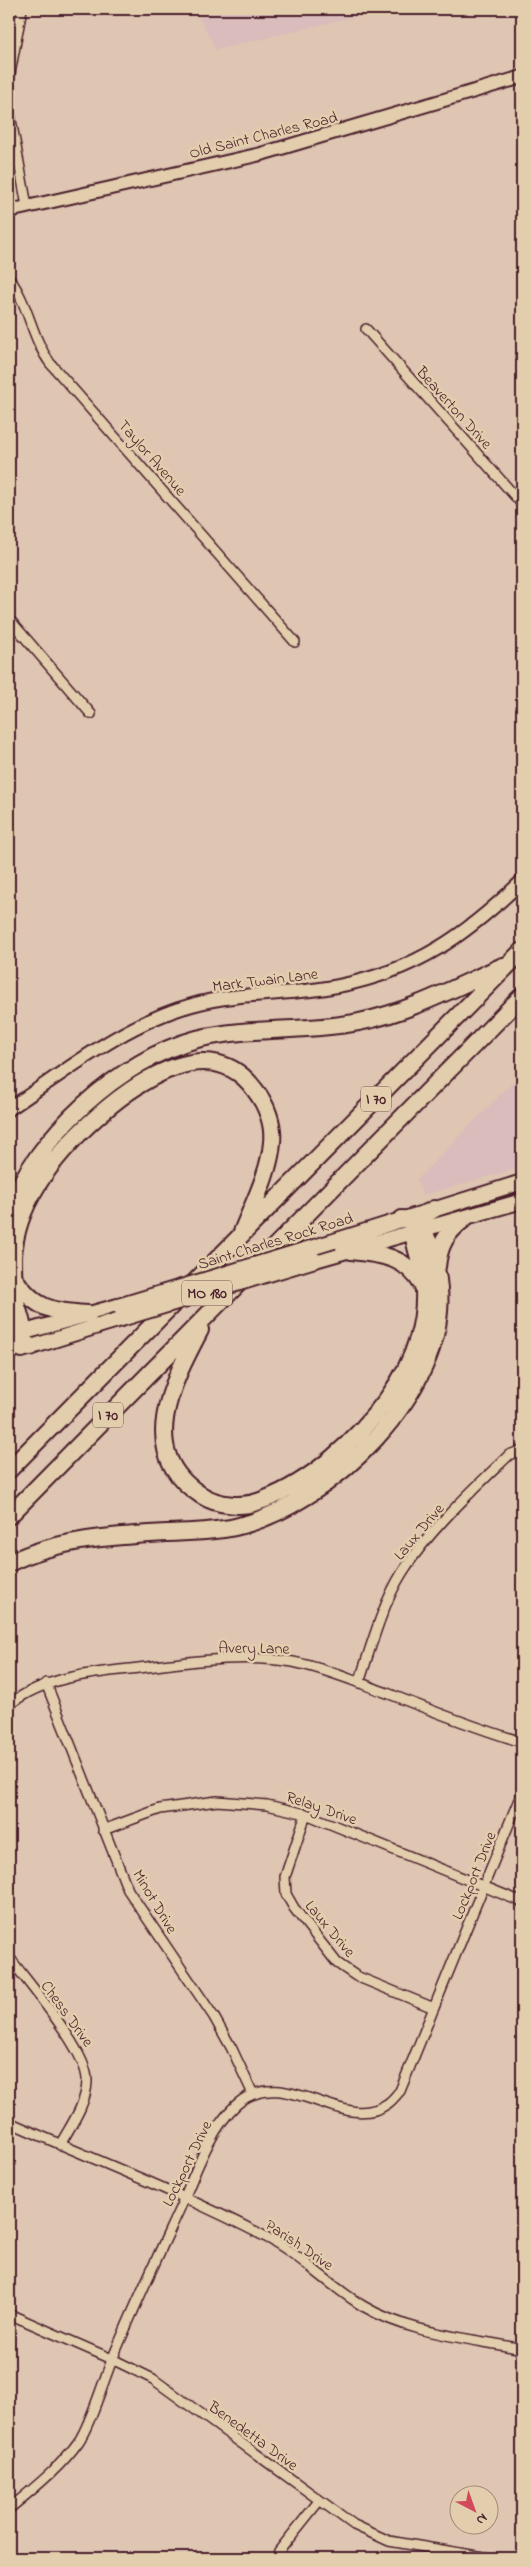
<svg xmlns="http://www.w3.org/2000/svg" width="531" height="2567" viewBox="0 0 531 2567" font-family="'Indie Flower',sans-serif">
  <rect width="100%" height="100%" fill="#dec6b3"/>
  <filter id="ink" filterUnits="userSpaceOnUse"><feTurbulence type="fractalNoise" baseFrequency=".02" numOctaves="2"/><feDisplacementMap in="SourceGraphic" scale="10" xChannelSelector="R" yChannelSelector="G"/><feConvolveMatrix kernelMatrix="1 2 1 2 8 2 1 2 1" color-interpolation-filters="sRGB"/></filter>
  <g filter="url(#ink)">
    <!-- built -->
    <path fill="#d9bcbb" d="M195 9H385L216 50Z
      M522 1073V1167L423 1195 417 1179Z"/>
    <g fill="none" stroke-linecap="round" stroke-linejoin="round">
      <!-- street casing -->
      <g stroke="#4a1f2b" stroke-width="12">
        <path id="street" d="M9 79 22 9
          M9 109 27 206
          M9 278C29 304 31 337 50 363L295 642
          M366 329 522 504
          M9 619 91 714
          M46 1683 128 1890 214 2017 232 2049 253 2094
          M359 1683C371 1647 382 1605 402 1573 429 1530 473 1490 509 1455L522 1450
          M9 1705C42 1678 89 1673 130 1669 183 1663 241 1653 293 1662 324 1668 357 1682 387 1693 432 1711 476 1728 522 1742
          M306 1814 285 1877 286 1894 294 1908 337 1963 356 1976 434 2008
          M103 1830 160 1809 217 1801 267 1805 306 1814 522 1902
          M9 1957C28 1983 89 2053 87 2082 86 2105 71 2125 60 2145
          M9 2122C94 2160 182 2193 264 2236 300 2254 328 2285 363 2306 410 2334 469 2338 522 2349
          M9 2314 112 2359 153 2379 354 2525 389 2541 489 2558
          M9 2509C34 2488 60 2468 79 2441 91 2423 103 2382 112 2360 133 2309 157 2258 180 2208 194 2176 210 2129 236 2105 285 2061 343 2135 387 2104 392 2101 396 2095 400 2091L522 1792
          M277 2558 279 2551 319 2501"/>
      </g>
      <!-- secondary casing -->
      <g stroke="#4a1f2b" stroke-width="16">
        <path id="secondary" d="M9 211 261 154 522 77
          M9 1109C66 1071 125 1023 192 1005 240 991 290 996 338 986 416 971 466 935 522 881"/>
      </g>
      <!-- primary casing -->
      <g stroke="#4a1f2b" stroke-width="18">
        <path id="primary" d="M334 1241 522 1182
          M315 1260 522 1201
          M14 1335 118 1306
          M22 1350 98 1326"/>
      </g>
      <!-- highway casing -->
      <g stroke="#4a1f2b" stroke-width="20">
        <path id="highway" d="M9 1210C35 1137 121 1059 197 1039 249 1026 305 1033 359 1022 410 1012 456 987 503 966
          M351 1251C382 1254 407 1257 423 1286
          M437 1267C439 1245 446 1233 464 1219
          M13 1277C36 1310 50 1311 88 1314
          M9 1322 13 1335 31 1347
          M200 1330C172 1383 135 1453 201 1495 218 1506 244 1508 263 1500 312 1482 357 1440 388 1398 415 1361 430 1317 422 1271 421 1262 412 1238 414 1231 416 1220 425 1215 434 1209
          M9 1352C16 1348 23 1341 23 1332 23 1321 17 1309 15 1299 13 1285 13 1271 13 1257 16 1200 58 1151 99 1115 139 1080 212 1030 255 1090 266 1104 274 1124 272 1142 270 1172 253 1204 242 1232
          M9 1470 522 951
          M9 1516 522 996
          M9 1563C58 1539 113 1536 167 1533 189 1532 213 1532 235 1527 329 1506 448 1391 439 1289 438 1274 430 1231 416 1223 412 1220 406 1220 402 1219"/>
      </g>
      <!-- street -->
      <use href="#street" stroke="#e2cead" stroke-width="9"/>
      <!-- secondary -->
      <use href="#secondary" stroke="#e2cead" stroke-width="12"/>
      <!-- primary -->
      <use href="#primary" stroke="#e2cead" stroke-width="14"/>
      <!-- highway -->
      <use href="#highway" stroke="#e2cead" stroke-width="16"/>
      <!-- primary-bridge casing -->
      <g stroke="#4a1f2b" stroke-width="18" stroke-linecap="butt">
        <path id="primary-bridge" d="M118 1306 334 1241
          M98 1326 315 1260"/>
      </g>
      <!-- primary-bridge -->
      <use href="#primary-bridge" stroke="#e2cead" stroke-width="14"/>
    </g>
  </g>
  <g text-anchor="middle" stroke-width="5" stroke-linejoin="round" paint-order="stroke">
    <!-- shield labels -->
    <g fill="#e2cead" stroke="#785452" stroke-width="1">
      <rect x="361" y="1086.5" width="30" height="25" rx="4"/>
      <rect x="182" y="1280.5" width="50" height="25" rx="4"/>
      <rect x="93" y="1402.5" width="30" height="25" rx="4"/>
    </g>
    <g font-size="15" font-weight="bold" fill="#4a1f2b">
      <text x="376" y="1104">I 70</text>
      <text x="207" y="1298">MO 180</text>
      <text x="108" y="1420">I 70</text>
    </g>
    <!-- street labels -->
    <g font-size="16" fill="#4a1f2b" stroke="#e2cead">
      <text transform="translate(263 134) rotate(-14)" y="6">Old Saint Charles Road</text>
      <text transform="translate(455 407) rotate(48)" y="6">Beaverton Drive</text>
      <text transform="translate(153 457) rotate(49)" y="6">Taylor Avenue</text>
      <text transform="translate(265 979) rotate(-7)" y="6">Mark Twain Lane</text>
      <text transform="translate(275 1240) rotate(-17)" y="6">Saint Charles Rock Road</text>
      <text transform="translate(418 1531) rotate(-50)" y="6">Laux Drive</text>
      <text transform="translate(254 1647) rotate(1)" y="6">Avery Lane</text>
      <text transform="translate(322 1807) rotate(19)" y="6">Relay Drive</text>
      <text transform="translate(473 1875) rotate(-68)" y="6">Lockport Drive</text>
      <text transform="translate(156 1901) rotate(59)" y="6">Minot Drive</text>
      <text transform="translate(331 1928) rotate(50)" y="6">Laux Drive</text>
      <text transform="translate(68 2013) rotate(54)" y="6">Chess Drive</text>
      <text transform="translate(186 2163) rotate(-64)" y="6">Lockport Drive</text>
      <text transform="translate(300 2244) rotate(34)" y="6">Parish Drive</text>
      <text transform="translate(254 2435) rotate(36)" y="6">Benedetta Drive</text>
    </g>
  </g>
  <!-- margin -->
  <rect width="531" height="2567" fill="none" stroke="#e2cead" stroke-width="30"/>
  <rect x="15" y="15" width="501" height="2537" fill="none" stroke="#4a1f2b" stroke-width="2" filter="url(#ink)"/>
  <!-- north arrow -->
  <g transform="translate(474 2510) rotate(139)"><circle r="24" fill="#e2cead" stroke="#a58879"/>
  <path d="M0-4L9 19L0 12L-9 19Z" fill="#d1495b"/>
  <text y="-8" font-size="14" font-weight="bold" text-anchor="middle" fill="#4a1f2b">N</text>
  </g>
</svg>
